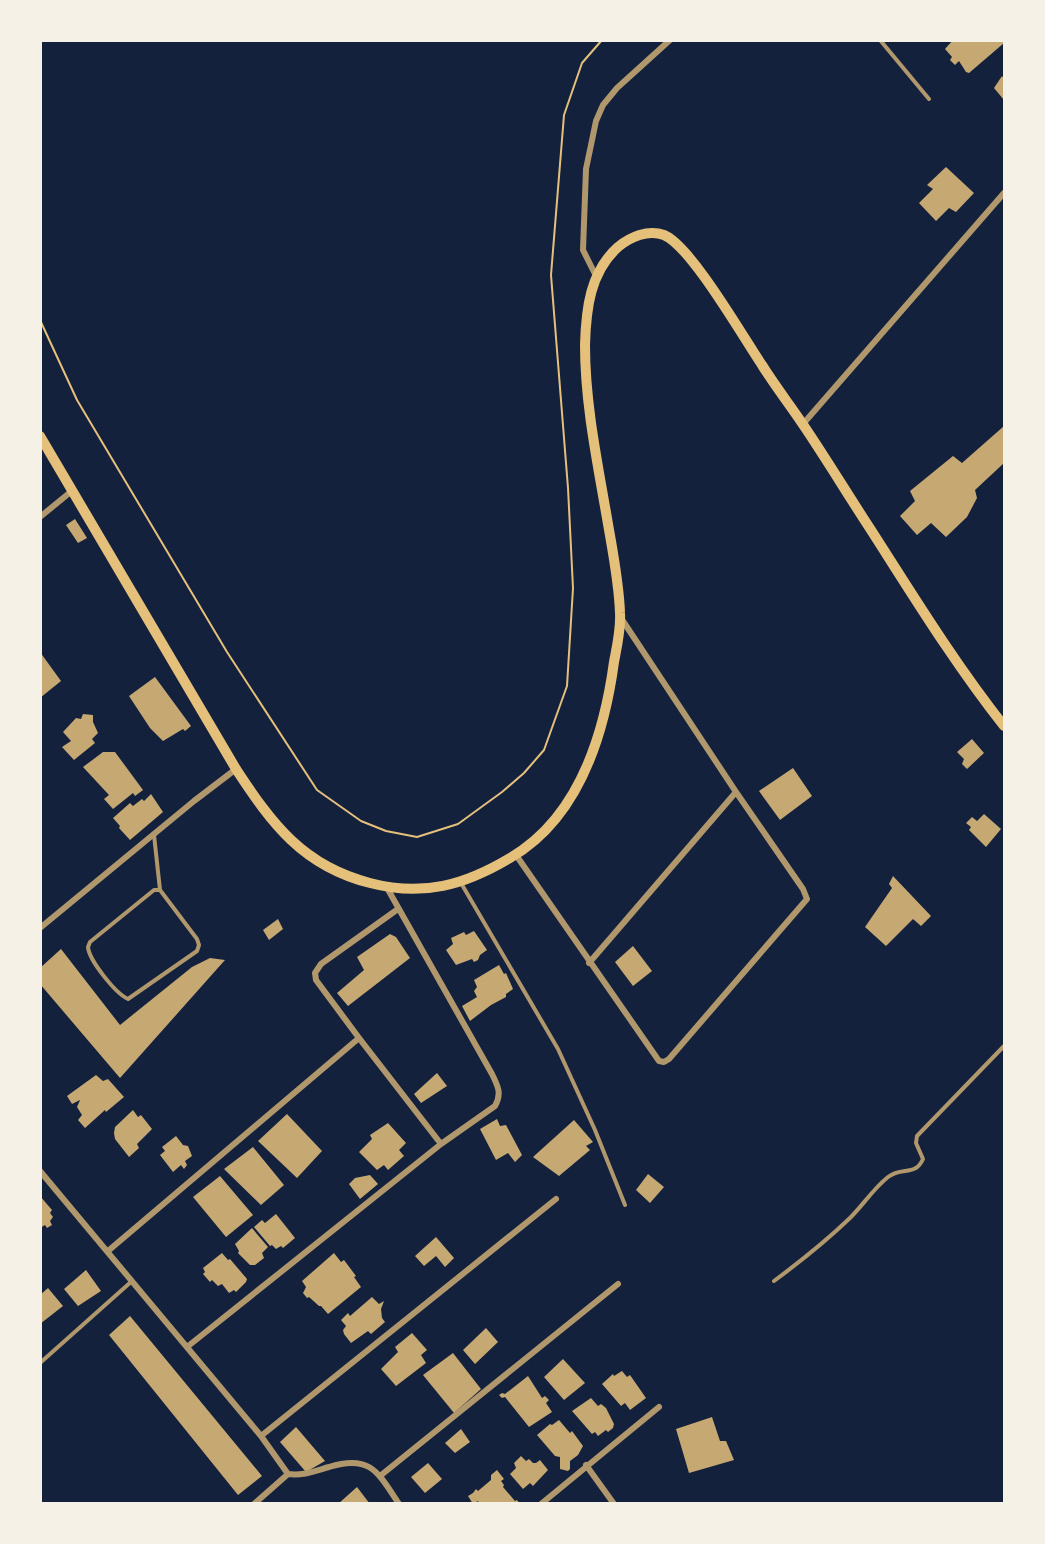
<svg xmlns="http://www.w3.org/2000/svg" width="1045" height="1544" viewBox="0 0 1045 1544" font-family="Barlow,sans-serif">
  <rect width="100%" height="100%" fill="#14213d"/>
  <!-- building -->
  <path fill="#c6a872" d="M953 40H1004V43L969 73 966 72 959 61 955 65 950 60 952 57 945 49Z
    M1002 76 1004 79V100L994 88Z
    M946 167 974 193 956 212 949 208 936 221 919 203 933 189 927 185Z
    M1004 426V463L975 490 977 498 967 517 946 537 931 523 917 535 900 516 915 501 910 491 953 456 962 463Z
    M75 519 87 538 78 543 66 525Z
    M40 652 61 681 40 698Z
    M155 677 191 726 185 731 183 729 163 741 150 728 129 696Z
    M83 714 93 715V722L98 733 92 739 95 743 74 760 62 747 71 741 63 732 76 718 81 719Z
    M972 739 984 753 967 769 962 764 964 759 957 752Z
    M103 752H115L143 790 135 796 133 793 113 809 104 799 109 795 83 767Z
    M793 768 812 796 780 820 759 791Z
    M151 794 163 812 130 840 119 828 120 826 113 818 130 803 133 806 142 799 144 801Z
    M984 814 1001 829 986 847 969 830 971 827 966 823 972 817 977 821Z
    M893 876 931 916 921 926 913 919 886 946 865 927 892 888 889 884Z
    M278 919 283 929 269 940 263 930Z
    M474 931 487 950 480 955 478 960 474 962 472 959 456 965 446 950 453 944 451 938 464 932 466 935Z
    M390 934 396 937 410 958 348 1006 337 993 364 970 357 957Z
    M633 946 652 971 633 986 615 962Z
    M61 949 120 1025 192 967 210 958 225 960 120 1078 40 984V968Z
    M499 965 504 974 506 973 513 989 506 994V997L491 1005 470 1021 462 1006 477 997 474 991 477 987 474 980Z
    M437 1073 447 1086 421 1103 414 1094Z
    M96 1075 103 1081 108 1079 124 1097 106 1112 105 1110 85 1128 78 1120 82 1115 77 1107 80 1100 72 1104 67 1096Z
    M133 1110 138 1117 141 1115 152 1129 137 1144 139 1148 129 1157 115 1139 114 1133 115 1127Z
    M287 1114 322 1151 297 1178 258 1141Z
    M497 1119 500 1126 506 1125 522 1155 515 1162 508 1153 496 1160 480 1129Z
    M574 1120 593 1142 586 1146 590 1150 559 1176 533 1157Z
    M388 1123 406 1143 399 1150 404 1156 388 1170 384 1165 377 1170 359 1152 372 1139 370 1135Z
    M176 1136 183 1145 188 1146 192 1156 185 1161 187 1165 184 1169 181 1165 173 1172 160 1155 165 1151 162 1147Z
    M253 1147 284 1185 261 1205 224 1169Z
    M648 1174 664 1187 650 1203 636 1190Z
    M370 1175 378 1184 360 1199 349 1184 355 1178Z
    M220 1176 253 1215 226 1237 193 1197Z
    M40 1196 52 1210 50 1213 53 1217 50 1221 52 1225 47 1228 45 1225 40 1228Z
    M276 1214 295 1238 283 1248 281 1246 276 1249 272 1245 270 1246 254 1227 262 1220 265 1223Z
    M252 1228 268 1247 262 1253 264 1258 255 1265H250L238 1253 239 1251 235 1244Z
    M436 1237 454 1258 445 1267 436 1256 424 1266 415 1256Z
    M222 1253 228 1260 230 1259 247 1279 246 1282 236 1292 234 1290 229 1293 222 1284 218 1286 212 1280 210 1282 203 1274 205 1272 203 1268Z
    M334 1253 341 1262 344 1260 356 1276 354 1277 361 1287 328 1314 321 1306H319L309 1297 307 1298 303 1293 306 1287 302 1281Z
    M86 1270 101 1291 78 1306 64 1289Z
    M48 1288 63 1306 40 1324V1295Z
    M372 1297 379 1304 384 1301 381 1309 382 1318 385 1322 371 1334 368 1331 351 1343 344 1334 343 1330 346 1326 341 1320 348 1313 350 1316Z
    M130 1316 262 1476 238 1495 109 1335Z
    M486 1328 498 1342 475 1364 463 1350Z
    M412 1333 427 1350 421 1355 426 1363 396 1386 381 1369 398 1352 395 1347Z
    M453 1353 481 1389 454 1413 423 1375Z
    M563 1359 585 1383 564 1400 544 1377Z
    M622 1371 627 1377 630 1375 646 1398 630 1410 625 1403 621 1406 602 1384 613 1374 614 1376Z
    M528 1376 542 1398 545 1396 549 1400 546 1403 552 1412 529 1427 505 1397 502 1398 499 1395 502 1393 505 1394Z
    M591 1398 598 1406 601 1404 606 1408 614 1424 613 1428 608 1432 606 1430 598 1436 595 1432 592 1434 572 1411Z
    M712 1417 720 1441H726L734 1460 689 1473 676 1429Z
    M559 1420 570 1433 572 1431 583 1446 578 1455 570 1461V1469L568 1471 560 1469V1457L555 1456 537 1435 550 1424 552 1425Z
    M296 1427 325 1461 306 1472 280 1442Z
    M461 1429 470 1442 455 1453 445 1443Z
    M521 1456 526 1461 529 1459 533 1463H536L540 1460 548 1470 533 1486 530 1483 523 1489 510 1474 516 1468 514 1463Z
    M428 1463 442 1479 425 1493 411 1477Z
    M497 1470 504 1479 501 1481 504 1485 503 1487 515 1501 517 1500 520 1504H479L478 1501 473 1504 468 1496 473 1493 476 1489 478 1491 491 1480V1475Z
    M357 1487 370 1504H338Z"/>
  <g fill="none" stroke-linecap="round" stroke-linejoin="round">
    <!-- path -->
    <path stroke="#e5c07b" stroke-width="2" d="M40 320 77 400 227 652 317 790 361 821 386 831 417 837 458 824 502 792 524 773 544 750 567 686 573 588 568 488 551 275 564 115 582 63 602 40"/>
    <!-- service -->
    <path stroke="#b1986c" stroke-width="4" d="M880 40 929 99
      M154 835 160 890
      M461 883 558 1049 595 1130 625 1205
      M154 890H160L197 939 199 945 197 951 128 999C115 993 89 960 88 947L90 942Z
      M774 1281C801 1261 826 1241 850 1218 863 1205 874 1188 888 1177 902 1166 915 1177 923 1159L916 1143 917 1136 1004 1046
      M40 1363 132 1281"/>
    <!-- minor -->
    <path stroke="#b1986c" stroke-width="6" d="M596 276 583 250 586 169 596 121 603 105 617 88 670 40
      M803 424 1004 193
      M40 517 73 490
      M516 855 659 1061 664 1062 669 1059 807 899 803 889 736 792 621 618
      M398 909 321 964 315 973 316 980 359 1038 441 1144
      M40 928 194 801 236 769
      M589 963 736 792
      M40 1171 261 1436 288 1474
      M108 1251 359 1038
      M187 1347 441 1144 495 1106C502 1094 498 1086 492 1074L386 886
      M261 1436 556 1199
      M586 1465 614 1504
      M380 1476 618 1284
      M254 1504 288 1474C303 1476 315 1471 329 1467 370 1454 378 1472 399 1504
      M541 1504 659 1407"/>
    <!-- secondary -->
    <path stroke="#e5c07b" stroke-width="10" d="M40 436 236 769C272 824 303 866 370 883 423 897 465 885 510 858 579 818 604 736 614 662 617 646 621 629 620 613 619 583 613 553 608 524 598 465 585 405 585 345 586 309 590 272 618 247 630 237 648 229 664 235 691 246 743 337 762 365 775 386 790 405 804 426 827 460 848 495 871 530 914 597 955 664 1004 726"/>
  </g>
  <!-- border -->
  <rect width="1045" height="1544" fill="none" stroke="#f6f1e7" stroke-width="84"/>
</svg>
